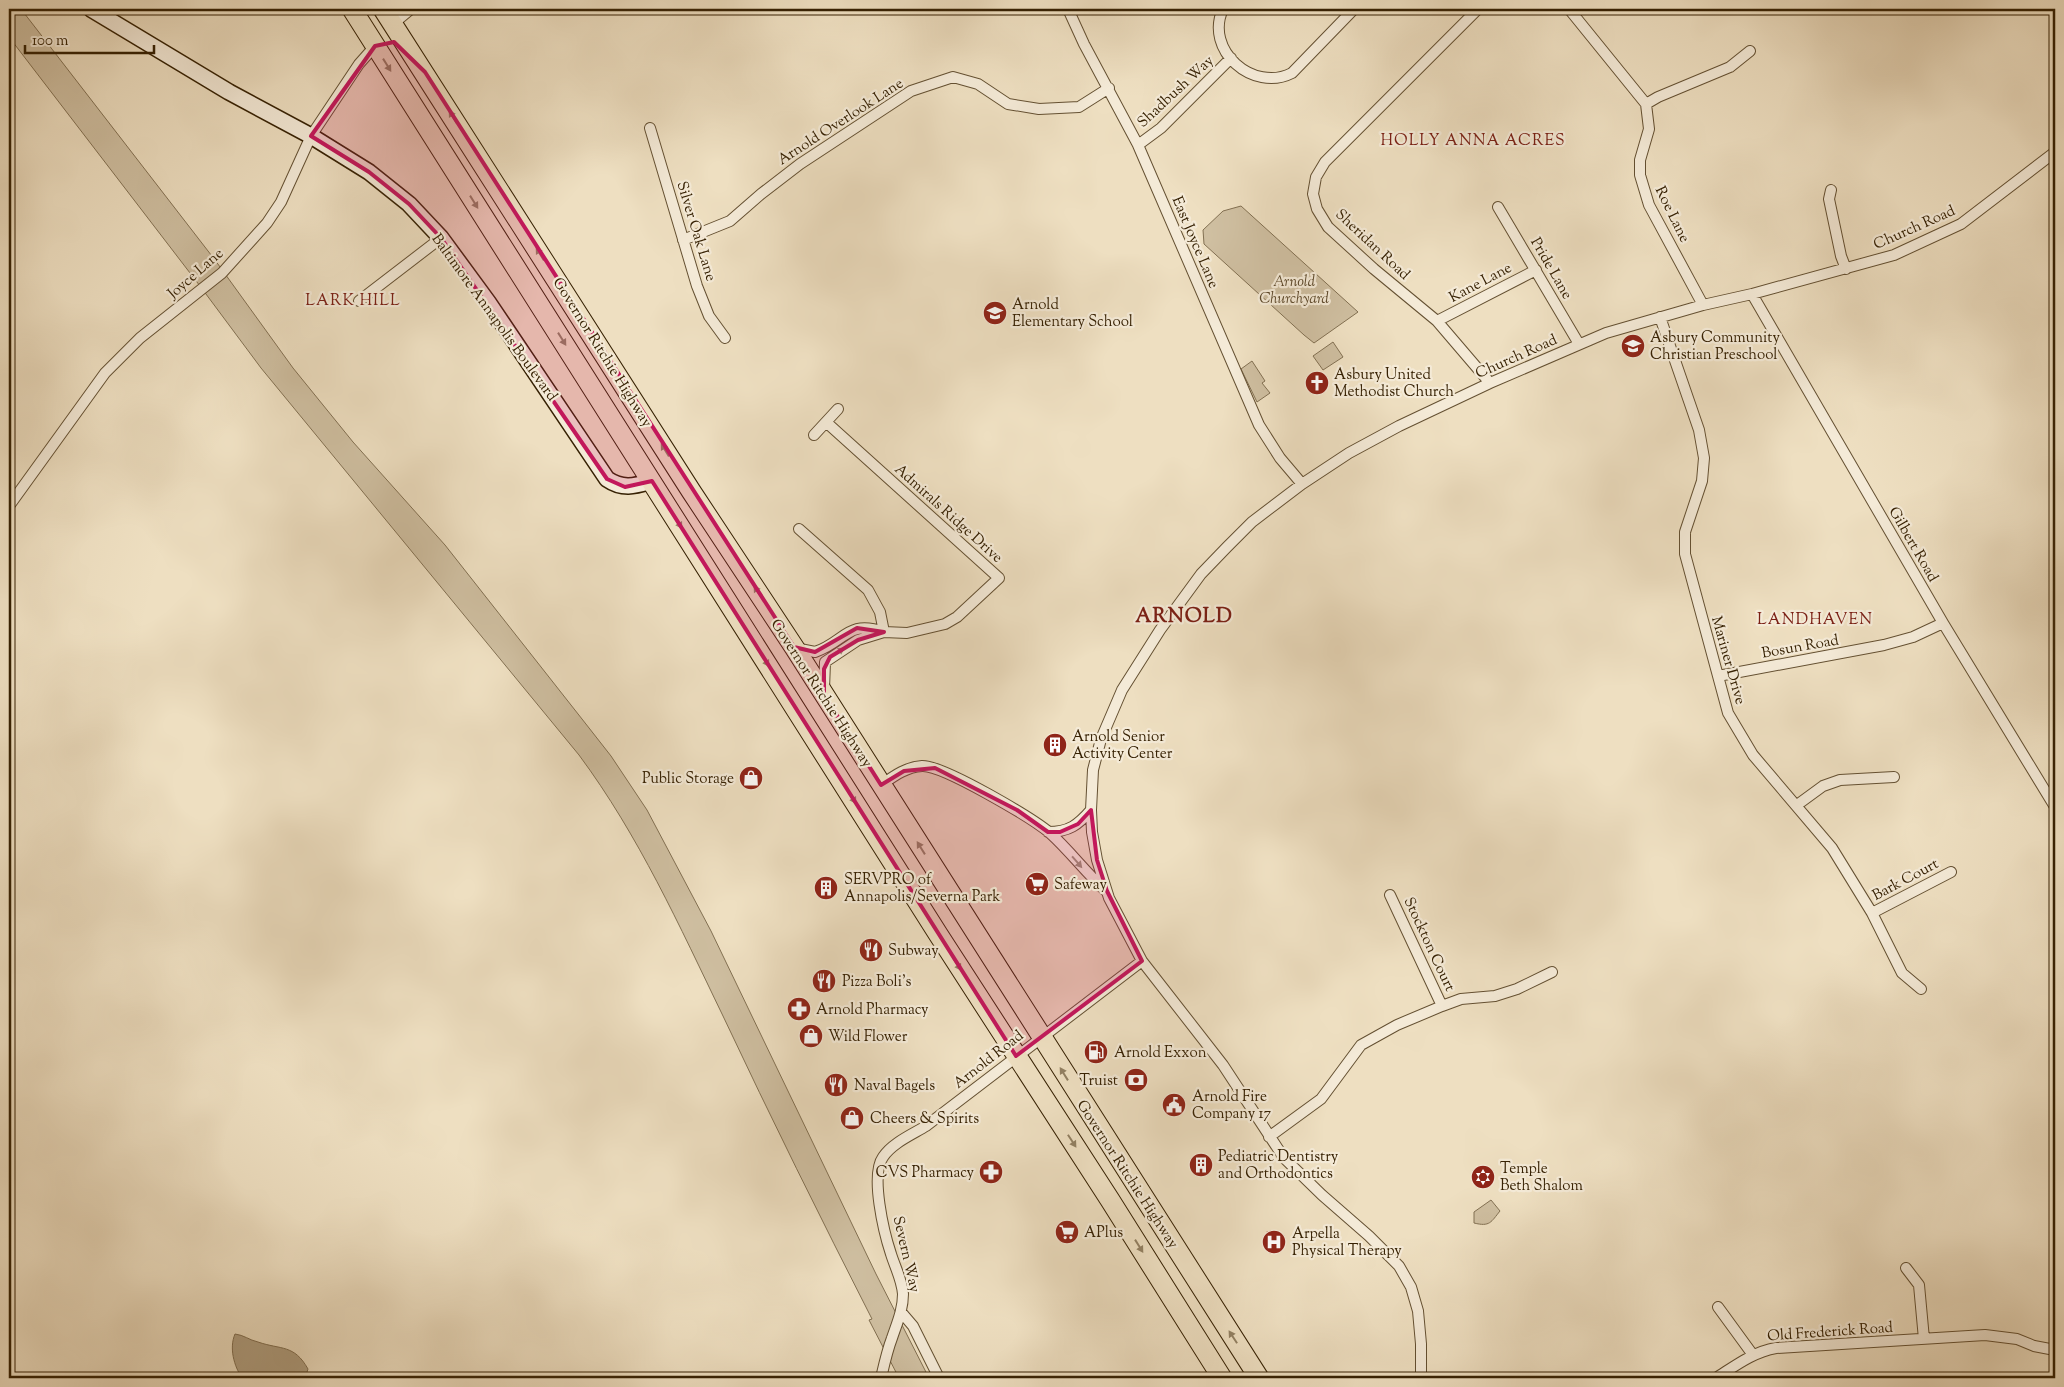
<svg xmlns="http://www.w3.org/2000/svg" width="2064" height="1387" viewBox="0 0 2064 1387" font-family="'Sorts Mill Goudy',serif">
  <rect width="100%" height="100%" fill="#eedfc1"/>
  <filter id="stains"><feTurbulence type="fractalNoise" baseFrequency=".004" numOctaves="4"/><feColorMatrix values="0 0 0 0 .2 0 0 0 0 .09 0 0 0 0 .02 0 0 0 .5 -.17"/></filter>
  <radialGradient id="worn" r=".72"><stop offset=".6" stop-color="#630" stop-opacity="0"/><stop offset="1" stop-color="#630" stop-opacity=".3"/></radialGradient>
  <!-- green -->
  <path fill="#cfbfa1" stroke="#827052" d="M9 9H21L215 260 293 368 353 442 445 545 582 719 611 756 647 810 711 931 876 1274 929 1378H899L869 1320 872 1319C821 1219 771 1118 723 1016 679 925 639 836 579 755L261 368 200 286 9 37Z
    M1241 206 1358 312 1314 343 1304 335 1204 244 1203 230 1223 211Z
    M1333 342 1343 357 1323 370 1313 356Z
    M1252 361 1265 381 1262 383 1270 393 1257 402 1241 369Z
    M1491 1200 1500 1211C1491 1222 1490 1227 1474 1223V1212Z"/>
  <!-- water -->
  <path fill="#af9e80" stroke="#7f6c4e" d="M235 1334C244 1335 249 1340 258 1342 281 1350 294 1344 308 1369L305 1378H242C234 1366 229 1348 235 1334Z"/>
  <g fill="none" stroke-linecap="round" stroke-linejoin="round">
    <!-- street casing -->
    <g stroke="#645032" stroke-width="12">
      <path id="street" d="M1068 9 1084 44 1138 145 1259 425 1280 458 1302 484
        M1223 9C1204 50 1253 93 1292 73L1354 9
        M1478 9 1325 162 1316 177 1313 194 1317 209 1328 227 1374 269 1437 321 1490 383
        M1569 9 1646 104 1649 129 1640 160V175L1649 205 1703 305
        M393 24 411 9
        M1646 104 1658 97 1730 67 1750 51
        M650 128 697 286 709 316 725 338
        M1138 145 1161 128 1231 58
        M1831 190 1829 199 1841 256 1846 269
        M1498 207 1579 344
        M683 240 730 221 761 194 800 164 911 91 953 77 978 84 1008 104 1039 109 1079 107 1109 88
        M1752 294 1943 623 2055 807
        M359 301 441 238
        M1660 317 1699 430 1704 458 1702 481 1685 532V554L1728 713 1753 755 1832 848 1872 913 1902 973 1921 989
        M1437 321 1536 270
        M814 435 838 409
        M9 506 105 373 140 338 222 273 267 223 281 202 311 136 359 64 375 46
        M799 529 868 590 880 612 884 632
        M795 648 815 652C845 642 847 619 884 632
        M1718 676 1884 645 1913 637 1943 623
        M824 689 825 662 858 640 884 632 907 633 945 624 957 617 999 578 826 422
        M881 785C894 776 906 767 922 766 943 765 1032 818 1050 833 1070 851 1086 873 1106 891
        M1797 805 1823 786 1840 780 1894 777
        M1048 832C1069 832 1078 825 1091 810
        M1390 895 1442 1006
        M1872 913 1951 872
        M1269 1137 1321 1099 1361 1045 1397 1025 1442 1006 1461 999 1495 996 1517 989 1552 972
        M1906 1268 1919 1285 1924 1339
        M1718 1307 1753 1355
        M901 1312 913 1326 939 1378
        M881 1378C884 1365 887 1351 892 1338 897 1323 903 1310 903 1294 902 1280 895 1267 891 1254 884 1233 870 1175 883 1157 892 1143 913 1134 926 1126L1142 961
        M1421 1378V1344L1418 1311 1411 1287 1399 1266 1369 1236 1322 1195 1284 1158 1223 1065 1142 961 1109 898 1097 860 1092 832 1091 810 1093 770 1101 739 1122 690 1160 630 1201 574 1227 547 1252 522 1302 484 1349 453 1399 426 1490 383 1606 333 1703 305 1752 294 1894 255 1961 224 2055 152
        M1716 1378C1735 1366 1753 1352 1776 1348L1985 1335 2017 1339 2034 1346 2055 1350"/>
    </g>
    <!-- secondary casing -->
    <g stroke="#362103" stroke-width="18">
      <path id="secondary" d="M91 9 229 92 311 136 369 172 409 204 441 238 488 302 607 479C623 490 635 486 652 481"/>
    </g>
    <!-- highway casing -->
    <g stroke="#362103" stroke-width="21">
      <path id="highway" d="M352 9 938 934 1110 1200 1222 1378
        M383 9 691 491 794 647 1259 1378"/>
    </g>
    <!-- street -->
    <use href="#street" stroke="#f4ead7" stroke-width="10"/>
    <!-- secondary -->
    <use href="#secondary" stroke="#f4ead7" stroke-width="15"/>
    <!-- highway -->
    <use href="#highway" stroke="#eedfc1" stroke-width="19"/>
  </g>
  <!-- one-way arrows -->
  <defs><path id="oneway-solid" d="M-6-.8H1V-3.2L6.5 0L1 3.2V.8H-6Z" transform="scale(1.25)"/></defs>
  <g fill="#928062">
    <use href="#oneway-solid" transform="translate(387 65) rotate(58)"/>
    <use href="#oneway-solid" transform="translate(453 117) rotate(-122)"/>
    <use href="#oneway-solid" transform="translate(474 202) rotate(58)"/>
    <use href="#oneway-solid" transform="translate(540 254) rotate(-122)"/>
    <use href="#oneway-solid" transform="translate(562 339) rotate(58)"/>
    <use href="#oneway-solid" transform="translate(665 450) rotate(-122)"/>
    <use href="#oneway-solid" transform="translate(678 522) rotate(58)"/>
    <use href="#oneway-solid" transform="translate(758 592) rotate(-123)"/>
    <use href="#oneway-solid" transform="translate(765 660) rotate(58)"/>
    <use href="#oneway-solid" transform="translate(852 797) rotate(58)"/>
    <use href="#oneway-solid" transform="translate(921 848) rotate(-122)"/>
    <use href="#oneway-solid" transform="translate(957 964) rotate(57)"/>
    <use href="#oneway-solid" transform="translate(1064 1074) rotate(-122)"/>
    <use href="#oneway-solid" transform="translate(1072 1141) rotate(57)"/>
    <use href="#oneway-solid" transform="translate(1139 1246) rotate(58)"/>
    <use href="#oneway-solid" transform="translate(1233 1337) rotate(-123)"/>
  </g>
  <g fill="#9e9078">
    <use href="#oneway-solid" transform="translate(838 652) rotate(-32)"/>
    <use href="#oneway-solid" transform="translate(1077 862) rotate(49)"/>
  </g>
  <!-- marked area -->
  <path fill="#c2185b" fill-opacity="0.2" stroke="#c2185b" stroke-width="4" stroke-linejoin="round" d="M394 42 425 72 794 647 815 652 857 628 884 632 858 640 830 657 824 669V695L881 785 904 771 935 768 1017 810 1048 832H1060L1078 824 1091 810 1097 860 1107 891 1142 961 1016 1056 652 481 625 487 607 479 441 238 409 204 369 172 311 136 375 46Z"/>
  <!-- icons -->
  <defs>
    <g id="school-disc" transform="scale(1.25)"><circle r="9.5" fill="#8f2418" stroke="#f4ead7"/><path d="M0-5L7-2L0 1L-7-2ZM-4 1L0 2.5L4 1V4Q0 6-4 4Z" fill="#fff"/></g>
    <g id="church-disc" transform="scale(1.25)"><circle r="9.5" fill="#8f2418" stroke="#f4ead7"/><path d="M-1.2-6h2.4v3.5h3.3v2.4h-3.3V6h-2.4V-.1h-3.3v-2.4h3.3Z" fill="#fff"/></g>
    <g id="building-disc" transform="scale(1.25)"><circle r="9.5" fill="#8f2418" stroke="#f4ead7"/><path d="M-4-6H4V6H1V3H-1V6H-4ZM-2.5-4.3h1.7v1.8h-1.7ZM.8-4.3h1.7v1.8H.8ZM-2.5-1h1.7V.8h-1.7ZM.8-1h1.7V.8H.8Z" fill="#fff"/></g>
    <g id="shop-disc" transform="scale(1.25)"><circle r="9.5" fill="#8f2418" stroke="#f4ead7"/><path d="M-5-2.5h2.3a2.7 3.5 0 0 1 5.4 0H5L5.5 6h-11ZM-1.5-2.5h3a1.5 2.3 0 0 0-3 0Z" fill="#fff"/></g>
    <g id="supermarket-disc" transform="scale(1.25)"><circle r="9.5" fill="#8f2418" stroke="#f4ead7"/><path d="M-6-5.5h2.5l.6 2H6L4.5 2H-2.5L-4.4-4H-6ZM-1.5 3.2a1.3 1.3 0 1 0 .1 0ZM3 3.2a1.3 1.3 0 1 0 .1 0Z" fill="#fff"/></g>
    <g id="restaurant-disc" transform="scale(1.25)"><circle r="9.5" fill="#8f2418" stroke="#f4ead7"/><path d="M-5-6h1v4h1v-4h1v4h1v-4h1v5L-1.5 .5V6h-2V.5L-5-1ZM5-6V6H3V1.5H1.5Q1.5-4 5-6Z" fill="#fff"/></g>
    <g id="pharmacy-disc" transform="scale(1.25)"><circle r="9.5" fill="#8f2418" stroke="#f4ead7"/><path d="M-2-6h4v4h4v4h-4v4h-4v-4h-4v-4h4Z" fill="#fff"/></g>
    <g id="fuel-disc" transform="scale(1.25)"><circle r="9.5" fill="#8f2418" stroke="#f4ead7"/><path d="M-5.5-6h7V0h2V4h1.3V-2.5L3-4.5l.8-.8L6-3V5H2.5V1h-1V6h-7ZM-4.2-4.7v3.2H.2V-4.7Z" fill="#fff"/></g>
    <g id="bank-disc" transform="scale(1.25)"><circle r="9.5" fill="#8f2418" stroke="#f4ead7"/><path d="M-6-4H6V4H-6ZM0-2.3a2.3 2.3 0 1 0 0 4.6a2.3 2.3 0 1 0 0-4.6Z" fill="#fff"/></g>
    <g id="civic-disc" transform="scale(1.25)"><circle r="9.5" fill="#8f2418" stroke="#f4ead7"/><path d="M-.6-6.5H3V-4.5H.6V-3L4-1V1h2V6H-6V1h2V-1L-.6-3ZM-1.2 2.5V6h2.4V2.5Z" fill="#fff"/></g>
    <g id="synagogue-disc" transform="scale(1.25)"><circle r="9.5" fill="#8f2418" stroke="#f4ead7"/><path d="M0-6.5L5.6 3.2H-5.6ZM0 6.5L5.6-3.2H-5.6Z" fill="#fff"/></g>
    <g id="hospital-disc" transform="scale(1.25)"><circle r="9.5" fill="#8f2418" stroke="#f4ead7"/><path d="M-5-5h3v3.5h4V-5h3V5h-3V1.5h-4V5h-3Z" fill="#fff"/></g>
  </defs>
  <g fill-rule="evenodd">
    <use href="#school-disc" x="995" y="313"/>
    <use href="#school-disc" x="1633" y="346"/>
    <use href="#church-disc" x="1317" y="383"/>
    <use href="#building-disc" x="1055" y="745"/>
    <use href="#shop-disc" x="751" y="778"/>
    <use href="#supermarket-disc" x="1037" y="884"/>
    <use href="#building-disc" x="826" y="888"/>
    <use href="#restaurant-disc" x="871" y="950"/>
    <use href="#restaurant-disc" x="824" y="981"/>
    <use href="#pharmacy-disc" x="799" y="1009"/>
    <use href="#shop-disc" x="811" y="1036"/>
    <use href="#fuel-disc" x="1096" y="1052"/>
    <use href="#bank-disc" x="1136" y="1080"/>
    <use href="#restaurant-disc" x="836" y="1085"/>
    <use href="#civic-disc" x="1174" y="1105"/>
    <use href="#shop-disc" x="852" y="1118"/>
    <use href="#building-disc" x="1201" y="1165"/>
    <use href="#pharmacy-disc" x="991" y="1172"/>
    <use href="#synagogue-disc" x="1483" y="1177"/>
    <use href="#supermarket-disc" x="1067" y="1232"/>
    <use href="#hospital-disc" x="1274" y="1242"/>
  </g>
  <g text-anchor="middle" stroke-width="4.5" stroke-linejoin="round" paint-order="stroke">
    <!-- street labels -->
    <g font-size="15" fill="#362103" stroke="#f4ead7">
      <text transform="translate(1175 91) rotate(-43)" y="5">Shadbush Way</text>
      <text transform="translate(840 121) rotate(-33)" y="5">Arnold Overlook Lane</text>
      <text transform="translate(1673 214) rotate(64)" y="5">Roe Lane</text>
      <text transform="translate(1914 227) rotate(-24)" y="5">Church Road</text>
      <text transform="translate(697 231) rotate(73)" y="5">Silver Oak Lane</text>
      <text transform="translate(1196 242) rotate(67)" y="5">East Joyce Lane</text>
      <text transform="translate(1373 244) rotate(43)" y="5">Sheridan Road</text>
      <text transform="translate(1552 268) rotate(60)" y="5">Pride Lane</text>
      <text transform="translate(195 273) rotate(-41)" y="5">Joyce Lane</text>
      <text transform="translate(1480 282) rotate(-28)" y="5">Kane Lane</text>
      <text transform="translate(495 317) rotate(54)" y="5">Baltimore Annapolis Boulevard</text>
      <text transform="translate(603 352) rotate(58)" y="5">Governor Ritchie Highway</text>
      <text transform="translate(1516 356) rotate(-24)" y="5">Church Road</text>
      <text transform="translate(949 513) rotate(42)" y="5">Admirals Ridge Drive</text>
      <text transform="translate(1914 544) rotate(60)" y="5">Gilbert Road</text>
      <text transform="translate(1800 646) rotate(-10)" y="5">Bosun Road</text>
      <text transform="translate(1729 660) rotate(74)" y="5">Mariner Drive</text>
      <text transform="translate(822 693) rotate(57)" y="5">Governor Ritchie Highway</text>
      <text transform="translate(1905 879) rotate(-28)" y="5">Bark Court</text>
      <text transform="translate(1430 944) rotate(65)" y="5">Stockton Court</text>
      <text transform="translate(988 1059) rotate(-38)" y="5">Arnold Road</text>
      <text transform="translate(1128 1174) rotate(57)" y="5">Governor Ritchie Highway</text>
      <text transform="translate(907 1254) rotate(77)" y="5">Severn Way</text>
      <text transform="translate(1830 1331) rotate(-4)" y="5">Old Frederick Road</text>
    </g>
    <!-- park labels -->
    <g font-size="15" font-style="italic" fill="#5c482a" stroke="#f4ead7">
      <text x="1294" y="286">Arnold<tspan x="1294" dy="17">Churchyard</tspan></text>
    </g>
    <!-- poi labels -->
    <g font-size="15" fill="#362103" stroke="#f4ead7" text-anchor="start">
      <text x="1012" y="309">Arnold<tspan x="1012" dy="17">Elementary School</tspan></text>
      <text x="1650" y="342">Asbury Community<tspan x="1650" dy="17">Christian Preschool</tspan></text>
      <text x="1334" y="379">Asbury United<tspan x="1334" dy="17">Methodist Church</tspan></text>
      <text x="1072" y="741">Arnold Senior<tspan x="1072" dy="17">Activity Center</tspan></text>
      <text x="734" y="783" text-anchor="end">Public Storage</text>
      <text x="844" y="884">SERVPRO of<tspan x="844" dy="17">Annapolis/Severna Park</tspan></text>
      <text x="1054" y="889">Safeway</text>
      <text x="888" y="955">Subway</text>
      <text x="842" y="986">Pizza Boli's</text>
      <text x="816" y="1014">Arnold Pharmacy</text>
      <text x="828" y="1041">Wild Flower</text>
      <text x="1114" y="1057">Arnold Exxon</text>
      <text x="1118" y="1085" text-anchor="end">Truist</text>
      <text x="854" y="1090">Naval Bagels</text>
      <text x="1192" y="1101">Arnold Fire<tspan x="1192" dy="17">Company 17</tspan></text>
      <text x="870" y="1123">Cheers &amp; Spirits</text>
      <text x="1218" y="1161">Pediatric Dentistry<tspan x="1218" dy="17">and Orthodontics</tspan></text>
      <text x="1500" y="1173">Temple<tspan x="1500" dy="17">Beth Shalom</tspan></text>
      <text x="974" y="1177" text-anchor="end">CVS Pharmacy</text>
      <text x="1084" y="1237">APlus</text>
      <text x="1292" y="1238">Arpella<tspan x="1292" dy="17">Physical Therapy</tspan></text>
    </g>
    <!-- neighbourhood labels -->
    <g font-size="16" letter-spacing="1" fill="#7a1f14" stroke="#f4ead7">
      <text x="1473" y="145">HOLLY ANNA ACRES</text>
      <text x="353" y="305">LARK HILL</text>
      <text x="1815" y="624">LANDHAVEN</text>
    </g>
    <!-- district labels -->
    <g font-size="20" font-weight="bold" letter-spacing="1" fill="#7a1f14" stroke="#f4ead7">
      <text x="1184" y="622">ARNOLD</text>
    </g>
  </g>
  <!-- margin -->
  <rect width="2064" height="1387" fill="none" stroke="#eedfc1" stroke-width="30"/>
  <rect x="10" y="10" width="2044" height="1367" fill="none" stroke="#362103" stroke-width="2.5"/>
  <rect x="15" y="15" width="2034" height="1357" fill="none" stroke="#362103"/>
  <!-- scale -->
  <path d="M25 45v8h129v-8" fill="none" stroke="#362103" stroke-width="2.5"/>
  <text x="32" y="45" font-size="15" fill="#362103" stroke="#f4ead7" stroke-width="4" paint-order="stroke">100 m</text>
  <rect width="100%" height="100%" filter="url(#stains)"/>
  <rect width="100%" height="100%" fill="url(#worn)"/>
</svg>
